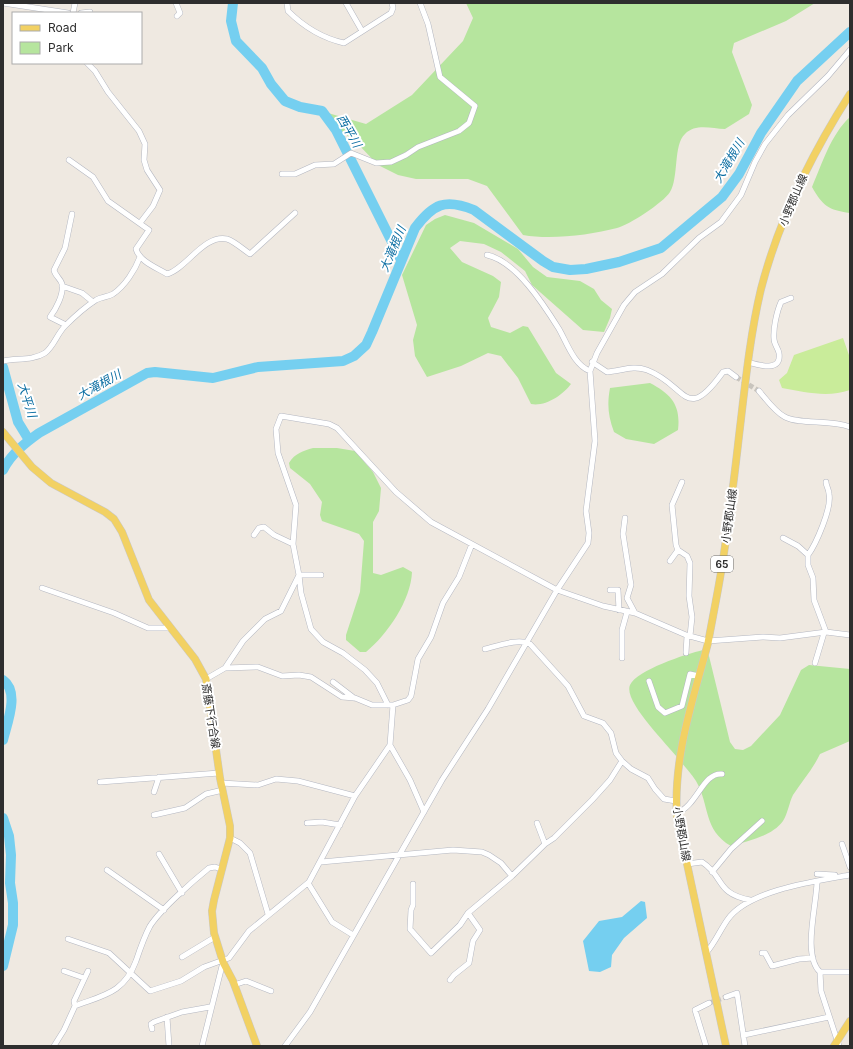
<svg xmlns="http://www.w3.org/2000/svg" width="853" height="1049" viewBox="0 0 853 1049" font-family="Inter,'Noto Sans JP',sans-serif">
  <rect width="100%" height="100%" fill="#efe9e1"/>
  <!-- green -->
  <path fill="#b6e59e" d="M466 3H815L786 21 734 43 732 52 752 105 749 114 725 129C712 129 696 123 685 134 673 145 679 178 670 192 663 203 629 225 617 228 590 235 551 240 523 235L487 186 468 179H416L398 175 378 165 357 143 326 119 328 113 366 124 412 95 463 41 473 18Z
    M850 117V213C828 210 823 206 812 187 822 164 831 134 850 117Z
    M445 215 474 223 518 249 533 267 547 277 580 281 594 289 601 300 612 309 610 318 604 332 583 330 532 285 525 271 501 252 484 244 460 241 450 248 462 262 493 276 501 282 499 297 488 318 491 327 510 333 523 326 528 327 556 373 571 384C563 395 545 407 531 404L518 378 501 356 488 353 461 366 427 377 415 356 413 340 417 325 402 275 426 225 435 219Z
    M650 383C671 394 681 405 678 430L654 444 626 439 614 432C608 416 607 404 610 388Z
    M313 448H337L355 451 373 472 381 488 379 511 373 522V573L381 575 403 567 412 572C411 600 387 635 366 652H360L346 640V635L360 592 364 541 359 534 322 521 320 515 322 502 310 484 290 468 289 463C295 453 303 451 313 448Z
    M703 650 708 652 730 742 735 749 743 750 751 746 780 715 801 670 809 665 850 669V741L820 754C813 769 802 781 793 795 789 803 788 813 783 821 772 836 749 841 731 846 703 830 710 805 696 781 691 773 683 765 677 757 667 744 623 701 630 685 637 670 686 654 703 650Z"/>
  <!-- pitch -->
  <path fill="#c9ec9a" d="M843 338 850 358V390C827 398 805 392 782 388L779 380 787 373 794 355Z"/>
  <!-- water -->
  <path fill="#75cff0" d="M641 901 645 902 647 918 624 938 612 955 611 967 600 972 589 971 583 941 599 921 622 917Z"/>
  <g fill="none" stroke-linecap="round" stroke-linejoin="round">
    <!-- river -->
    <path stroke="#75cff0" stroke-width="10" d="M233 3 231 21 236 41 262 68 271 84 285 101 300 107 322 111 336 130 401 260
      M3 367 18 422 29 440
      M3 470C11 454 25 443 39 433L147 373 155 372 213 378 258 367 343 361 354 356 366 345 372 332 415 228C433 204 445 198 474 210L543 261 553 267 570 270 586 269 619 262 661 248 722 197 739 174 761 133 797 81 850 32
      M3 680C20 692 7 723 3 740
      M3 818 9 836 11 855 10 883 13 903V925L3 966"/>
    <!-- minor-tunnel -->
    <path stroke="#c8c4bd" stroke-width="5" stroke-dasharray="5 2.5" stroke-linecap="butt" d="M736 377 759 391
      M709 1003 726 997"/>
    <!-- minor casing -->
    <g stroke="#b4b7c1" stroke-width="6">
      <path id="minor" d="M3 3 68 13
        M176 3 180 13 177 16
        M287 3 288 11C304 27 322 38 344 43L391 13 393 8 392 3
        M346 3 362 31
        M73 13 75 3
        M81 13 90 12
        M87 63 95 71 108 92 139 131 145 144 144 160 147 170 160 190 153 206 140 223
        M69 160 93 177 108 201 149 230 136 249C139 261 157 268 167 274 186 269 204 234 227 239 234 241 244 250 250 254L295 213
        M282 174H295L315 165 334 164 351 153 376 163 391 162 406 155 418 147 459 131 469 123 475 106 440 77 428 24 420 3
        M487 255C516 261 544 305 559 329 567 343 574 365 590 371
        M62 286 82 293 93 302
        M66 325 50 317C56 309 64 294 62 284 61 279 55 276 54 270L65 248 72 214
        M3 361C17 358 32 361 45 353 54 346 57 334 65 326 74 317 85 307 96 300 101 297 108 297 113 294 125 286 135 270 140 257
        M592 362 607 372C621 371 633 365 647 370 687 385 685 425 723 372L728 371 736 377
        M748 362C758 365 782 373 779 353 778 348 774 344 774 339 773 328 777 311 781 302L791 298
        M759 391C766 399 775 412 785 417 801 425 830 419 850 427
        M682 482 672 505 676 545 678 550 687 556 690 563 689 596 692 617 690 636
        M625 518 623 534 631 585 627 598 635 613
        M254 535 259 528 264 527 274 535 293 544
        M783 538 798 546 808 555V565L813 578 814 600 826 632
        M808 555C816 544 832 508 829 494 829 489 826 486 826 482
        M670 561 678 550
        M321 575H299L301 593 311 629 323 642 343 653 365 670 377 683 388 705
        M42 588 114 613 148 628H170
        M610 590H618L619 610
        M485 649C498 646 518 638 530 644L568 686 584 716 603 723 611 733 616 753 622 761 631 769 648 778 655 789 664 799 676 801
        M686 653 687 636
        M622 658V630L627 612
        M815 663 824 633
        M225 668 258 667 282 676 299 675 311 677 342 697 355 698 372 705H393L408 700 411 696 418 659 431 637 443 603 459 577 472 544
        M206 679 225 668 243 641 265 619 281 611 299 575 293 544 296 505 278 453 276 429 281 416 329 424 337 428 396 492 431 522 557 590 603 606 635 613 686 635 708 641 763 637 780 638 826 632 850 635
        M649 681 658 707 665 713 682 706 690 674 699 676
        M333 682 354 698
        M390 745 410 780 424 812
        M100 782 219 773
        M221 783 258 785 276 779 298 781 355 796
        M154 792 159 777
        M677 813C697 806 703 772 722 774
        M154 815 185 808 206 794 223 790
        M307 823 322 822 340 825
        M537 823 545 844
        M230 838 240 843 250 853 268 914
        M842 844 850 867
        M159 854 182 893
        M321 862 453 850 482 852 489 855 501 863 512 876
        M687 864 702 862C725 877 715 893 750 900
        M107 870 164 910
        M712 872 731 849 762 821
        M817 874 835 875
        M817 881C817 904 802 955 820 972L821 991 839 1046
        M308 883 332 922 353 935
        M413 884V905L411 910 410 929 431 953 460 925 468 913 512 876 545 844 554 838 592 800 610 780 622 761
        M68 939 109 953 150 991 181 981 204 967 229 958 249 931 309 882 355 796 390 745 393 705
        M706 953C715 943 720 930 728 919 749 890 816 881 850 875
        M762 953H765L772 966 799 959 813 958
        M182 957 215 937
        M64 971 84 978
        M820 972H850
        M450 980 454 975 469 963 473 941 480 930 468 913
        M234 985 246 981 271 991
        M726 997 737 993 745 1046
        M75 1006 74 1001 88 971
        M167 1017 169 1046
        M152 1029 151 1024 154 1022 182 1012 210 1007
        M744 1035 829 1017
        M54 1046 64 1030 75 1006C104 995 124 993 136 961 140 949 144 937 150 926 161 909 193 881 209 868L215 867 221 869
        M202 1046 223 962
        M285 1046 310 1012 442 780 488 709 557 590 588 543 589 533 586 511 595 441 590 371 597 353 624 305 635 292 662 274 699 238 721 222 741 195 755 162 765 144 788 115 828 76 850 50
        M706 1046 695 1010 709 1003"/>
    </g>
    <!-- major casing -->
    <g stroke="#c9c9c9" stroke-width="8">
      <path id="major" d="M3 432 32 467 51 483 105 512 114 519 122 532 149 600 195 659 206 679 220 778 230 826V838L214 900 212 911 214 933 223 962 233 981 257 1046
        M726 1046 677 817C673 757 693 700 708 643 711 627 714 611 717 595 728 537 734 478 741 419 746 376 751 331 761 289 779 219 811 155 850 94
        M834 1046 850 1021"/>
    </g>
    <!-- minor -->
    <use href="#minor" stroke="#fff" stroke-width="5"/>
    <!-- major -->
    <use href="#major" stroke="#f2d163" stroke-width="7"/>
  </g>
  <g text-anchor="middle" stroke-width="4" stroke-linejoin="round" paint-order="stroke">
    <!-- shield labels -->
    <rect fill="#fff" stroke="#6d6d6d" stroke-width="1" x="711" y="556" width="22" height="16" rx="3"/>
    <g font-size="10" font-weight="bold" fill="#2e2e2e">
      <text x="722" y="568">65</text>
    </g>
    <!-- street labels -->
    <g font-size="11" fill="#2e2e2e" stroke="#fff">
      <text transform="translate(793 200) rotate(-67)" y="4">小野郡山線</text>
      <text transform="translate(729 516) rotate(-82)" y="4">小野郡山線</text>
      <text transform="translate(211 716) rotate(81)" y="4">斎藤下行合線</text>
      <text transform="translate(682 834) rotate(80)" y="4">小野郡山線</text>
    </g>
    <!-- water labels -->
    <g font-size="12" font-style="italic" fill="#0d6fa3" stroke="#fff">
      <text transform="translate(349 131) rotate(60)" y="4">西平川</text>
      <text transform="translate(729 161) rotate(-59)" y="4">大滝根川</text>
      <text transform="translate(393 249) rotate(-67)" y="4">大滝根川</text>
      <text transform="translate(99 385) rotate(-29)" y="4">大滝根川</text>
      <text transform="translate(27 400) rotate(72)" y="4">大平川</text>
    </g>
  </g>
  <!-- border -->
  <rect width="853" height="1049" fill="none" stroke="#2e2e2e" stroke-width="8"/>
  <!-- legend -->
  <rect x="12" y="12" width="130" height="52" fill="#ffffff" stroke="#ababab"/>
  <rect x="20" y="25" width="20" height="6" fill="#f2d163" stroke="#ababab"/>
  <text x="48" y="32" font-size="12" fill="#2e2e2e">Road</text>
  <rect x="20" y="42" width="20" height="12" fill="#b6e59e" stroke="#ababab"/>
  <text x="48" y="52" font-size="12" fill="#2e2e2e">Park</text>
</svg>
